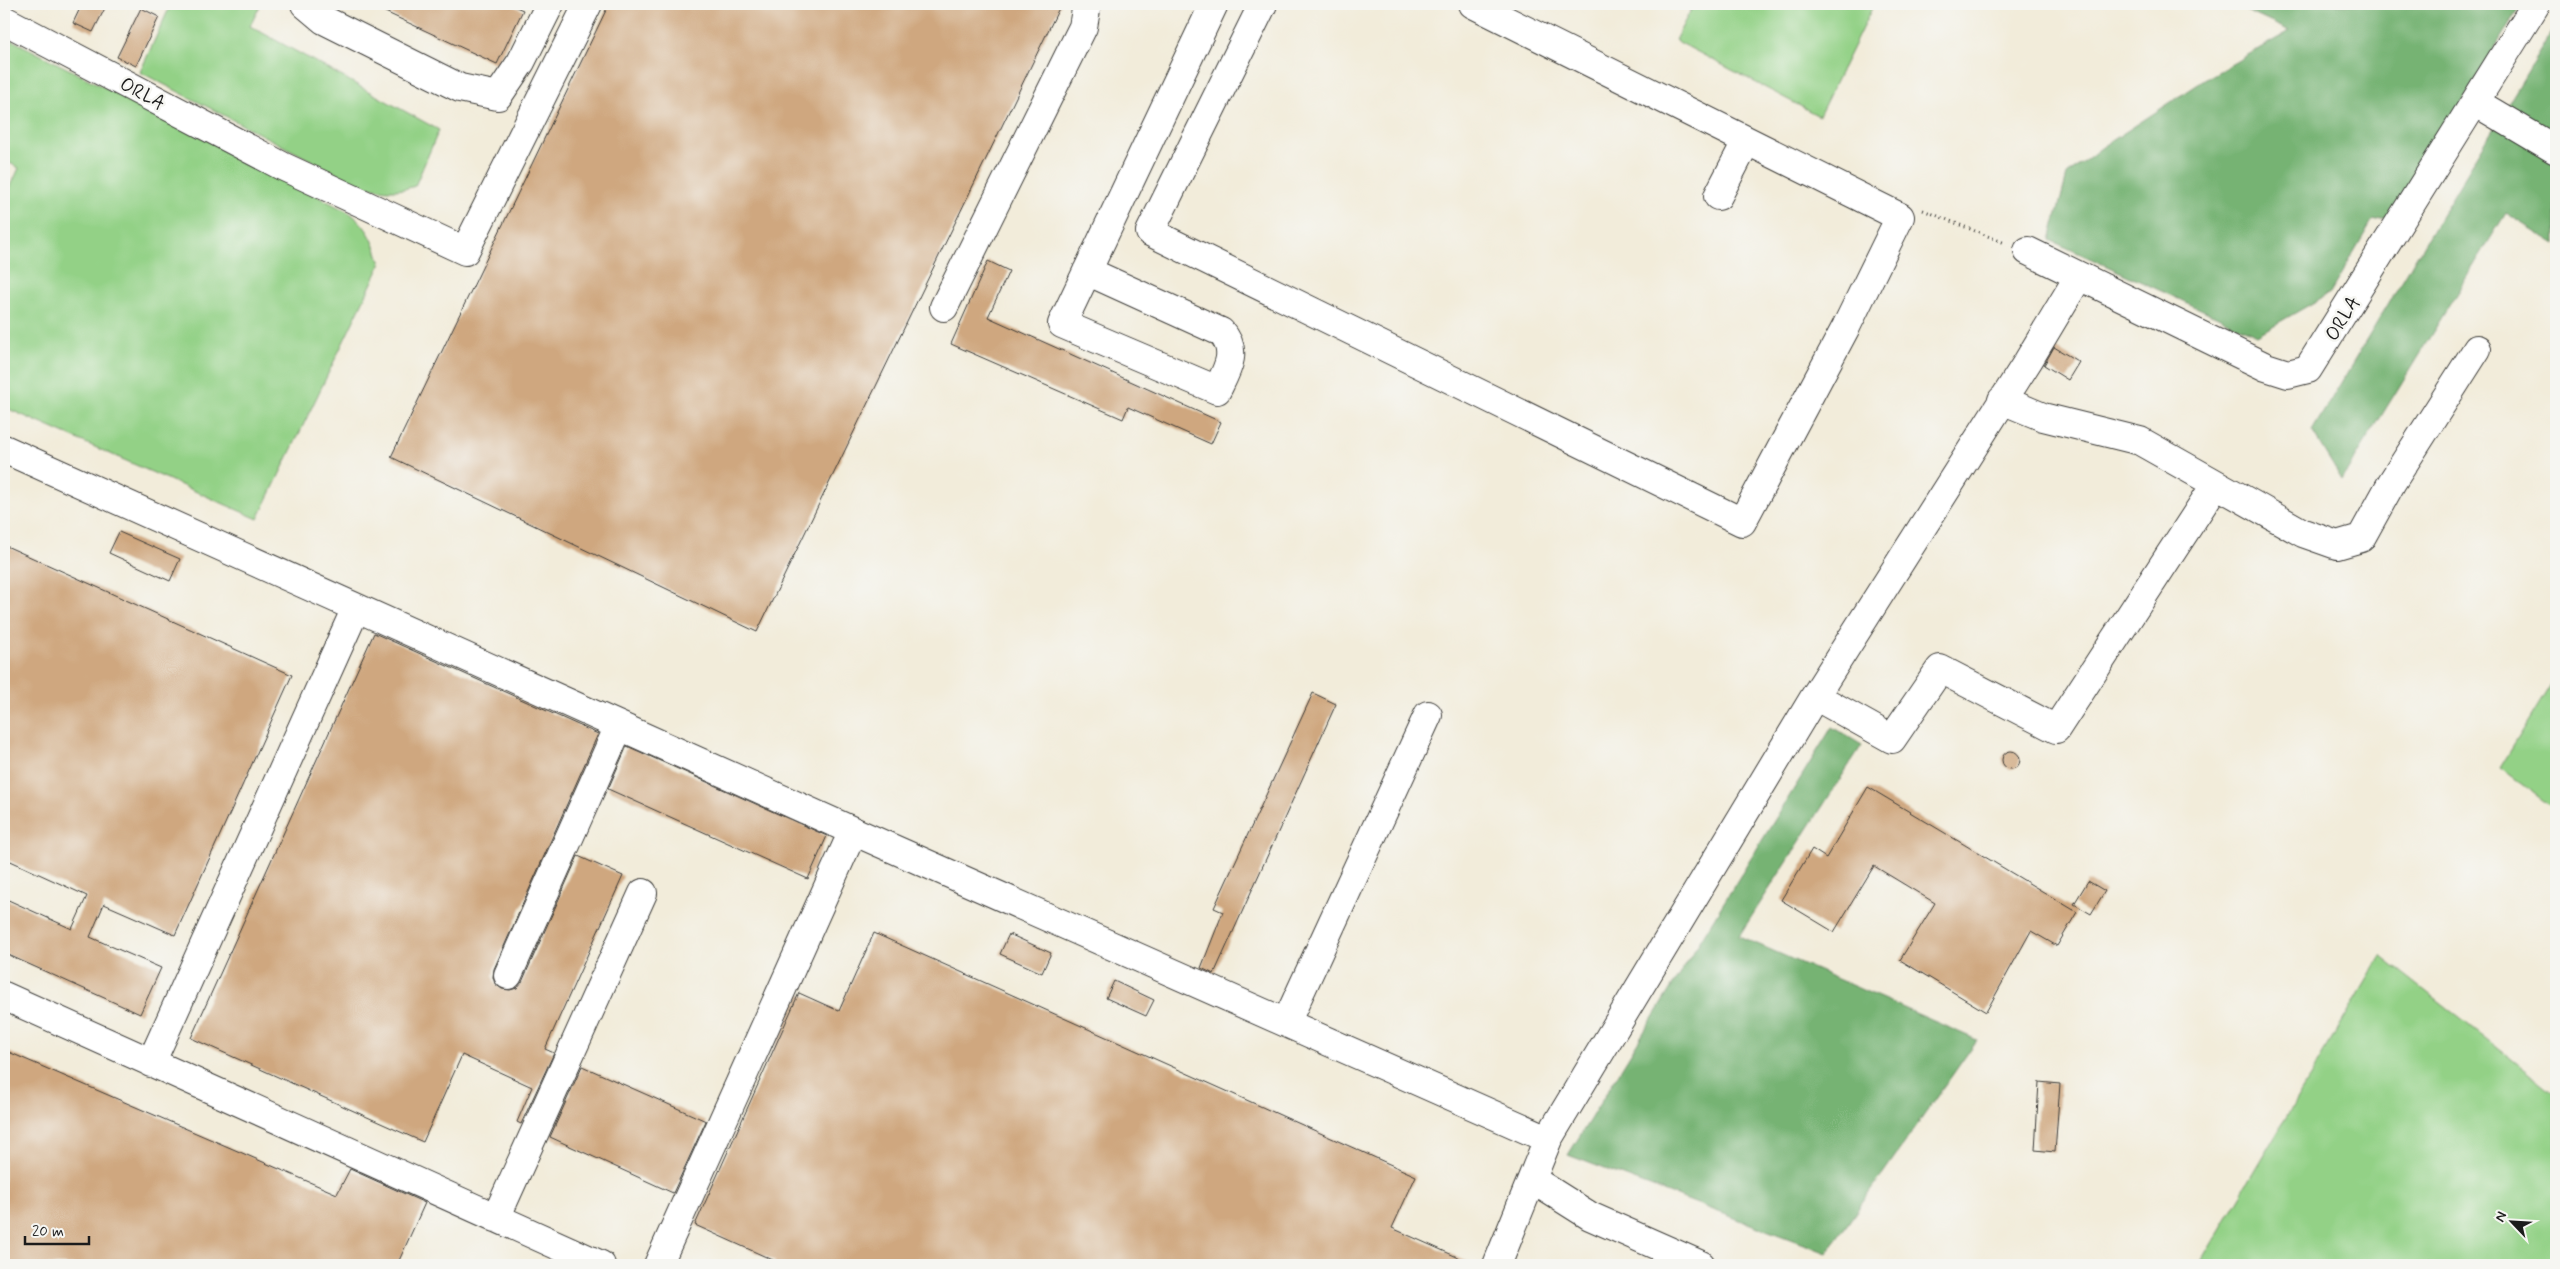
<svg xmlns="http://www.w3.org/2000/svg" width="2560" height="1269" viewBox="0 0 2560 1269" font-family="Mynerve,sans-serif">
  <rect width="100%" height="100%" fill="#f6f6f2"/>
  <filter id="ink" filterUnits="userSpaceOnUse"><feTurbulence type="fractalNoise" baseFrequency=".02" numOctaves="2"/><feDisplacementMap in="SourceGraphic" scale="10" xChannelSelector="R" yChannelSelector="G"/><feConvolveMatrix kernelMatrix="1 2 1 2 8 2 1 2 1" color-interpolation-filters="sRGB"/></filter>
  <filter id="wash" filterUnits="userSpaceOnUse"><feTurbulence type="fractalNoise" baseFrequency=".0096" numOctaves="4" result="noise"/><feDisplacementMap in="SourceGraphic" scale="20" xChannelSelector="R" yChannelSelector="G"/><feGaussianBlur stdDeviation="1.12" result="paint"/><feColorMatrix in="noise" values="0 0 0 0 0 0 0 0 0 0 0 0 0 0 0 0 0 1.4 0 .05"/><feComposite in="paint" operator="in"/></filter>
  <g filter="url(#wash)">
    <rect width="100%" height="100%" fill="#f2ecda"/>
    <!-- green -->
    <path fill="#93d186" stroke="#587651" d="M171 4H261L250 26 439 130 415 186C391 194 372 189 349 180L140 72Z
      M1694 4H1874L1819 116 1675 40Z
      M4 36 350 213C368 226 375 243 381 264L258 519 4 407V201L19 168 4 160Z
      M2556 676V810L2500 768Z
      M2381 956 2556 1094V1265H2199Z"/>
    <!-- forest -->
    <path fill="#76b373" stroke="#496848" d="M2231 4H2521L2395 216 2372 221 2330 293 2257 335 2050 240 2067 175 2101 148 2209 77 2290 31Z
      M2556 24V244L2506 213 2342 480 2312 431Z
      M1832 727 1862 745 1739 936 1977 1040 1827 1253 1568 1155Z"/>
    <g id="blocks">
      <!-- building -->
      <path fill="#cfa77f" d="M82 4H107L93 32 73 23Z
        M368 4H509L523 10 497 64Z
        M609 4H1061L757 632 391 457Z
        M141 8 159 17 136 66 117 57Z
        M988 261 1009 271 988 317 1221 422 1211 444 1128 407 1123 419 951 344Z
        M2054 347 2079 362 2068 380 2044 365Z
        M119 532 180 559 170 581 109 553Z
        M4 545 292 675 175 935 104 904 90 937 161 968 140 1014 4 953V898L72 929 87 896 4 858Z
        M374 633 598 734 494 969 493 977 495 984 502 989 510 990 517 988 522 982 578 856 623 876 545 1049 554 1053 521 1124 517 1122 532 1087 462 1055 423 1142 191 1038Z
        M1313 693 1336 704 1214 974 1201 968 1223 912 1214 908Z
        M627 746 827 836 808 879 608 789Z
        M2002 760a9 9 0 1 1 18 0a9 9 0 1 1-18 0Z
        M1868 787 2077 912 2057 946 2031 931 1986 1012 1900 960 1935 903 1874 866 1834 932 1781 900 1812 849 1826 858Z
        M2088 881 2105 891 2091 914 2074 904Z
        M874 933 1416 1176 1392 1228 1475 1265H773L775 1261 695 1225 799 993 839 1011Z
        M1009 934 1051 953 1042 973 1000 954Z
        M1114 981 1154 1000 1146 1016 1106 998Z
        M4 1050 337 1194 350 1169 425 1203 397 1265H4Z
        M582 1066 706 1121 673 1193 550 1137Z
        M2039 1082 2060 1084 2055 1152 2035 1150Z"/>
    </g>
  </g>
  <g filter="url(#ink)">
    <use href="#blocks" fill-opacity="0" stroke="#3c3b38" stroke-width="1"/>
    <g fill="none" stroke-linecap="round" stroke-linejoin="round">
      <!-- minor casing -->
      <g stroke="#3c3b38" stroke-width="30">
        <path id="minor" d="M305 4 324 20 460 88 498 96 521 62 550 4
          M1263 4 1150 232 1742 522 1846 327 1900 217 1473 4
          M4 20 282 166 465 251 588 4
          M2475 102 2556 150
          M1718 196 1746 142
          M2028 251 2266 367 2288 374 2308 369 2536 4
          M1087 271 1221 332C1239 351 1227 370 1217 390L1062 324 1214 4
          M944 307 1083 27 1087 4
          M2002 400 2043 417 2140 441 2303 533 2337 545 2361 538 2392 482 2477 349
          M4 449 853 831
          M1815 696 1892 739 1940 669 2056 729 2216 484
          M508 975 619 726
          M4 996 601 1265
          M1286 1023 1428 715
          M151 1063 356 608
          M1548 1139 1815 696 2028 361 2079 276
          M1533 1180 1590 1216 1701 1265
          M496 1218 643 893
          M658 1265 853 831 1548 1139 1497 1265"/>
      </g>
      <!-- path -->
      <path stroke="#3c3b38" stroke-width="3" stroke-dasharray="1 4" stroke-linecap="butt" d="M1923 210 2005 243"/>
      <!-- minor -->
      <use href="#minor" stroke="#fff" stroke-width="28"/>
    </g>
  </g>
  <g text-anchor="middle" stroke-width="5" stroke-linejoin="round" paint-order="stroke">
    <!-- street labels -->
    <g font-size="20" fill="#1c1c1c" stroke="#f6f6f2">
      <text transform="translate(143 93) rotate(28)" y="7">ORLA</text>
      <text transform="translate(2342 318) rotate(-58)" y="7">ORLA</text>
    </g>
  </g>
  <!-- margin -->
  <rect width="2560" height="1269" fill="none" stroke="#f6f6f2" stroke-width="20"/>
  <!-- north arrow -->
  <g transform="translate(2512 1222) rotate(295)" stroke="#f6f6f2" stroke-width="4" paint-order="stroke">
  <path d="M0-4L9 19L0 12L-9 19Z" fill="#1c1c1c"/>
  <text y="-8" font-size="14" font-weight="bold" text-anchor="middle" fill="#1c1c1c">N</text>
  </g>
  <!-- scale -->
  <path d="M25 1236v8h64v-8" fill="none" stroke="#1c1c1c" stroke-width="2.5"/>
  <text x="32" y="1236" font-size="15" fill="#1c1c1c" stroke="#f6f6f2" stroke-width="4" paint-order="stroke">20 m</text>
</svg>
